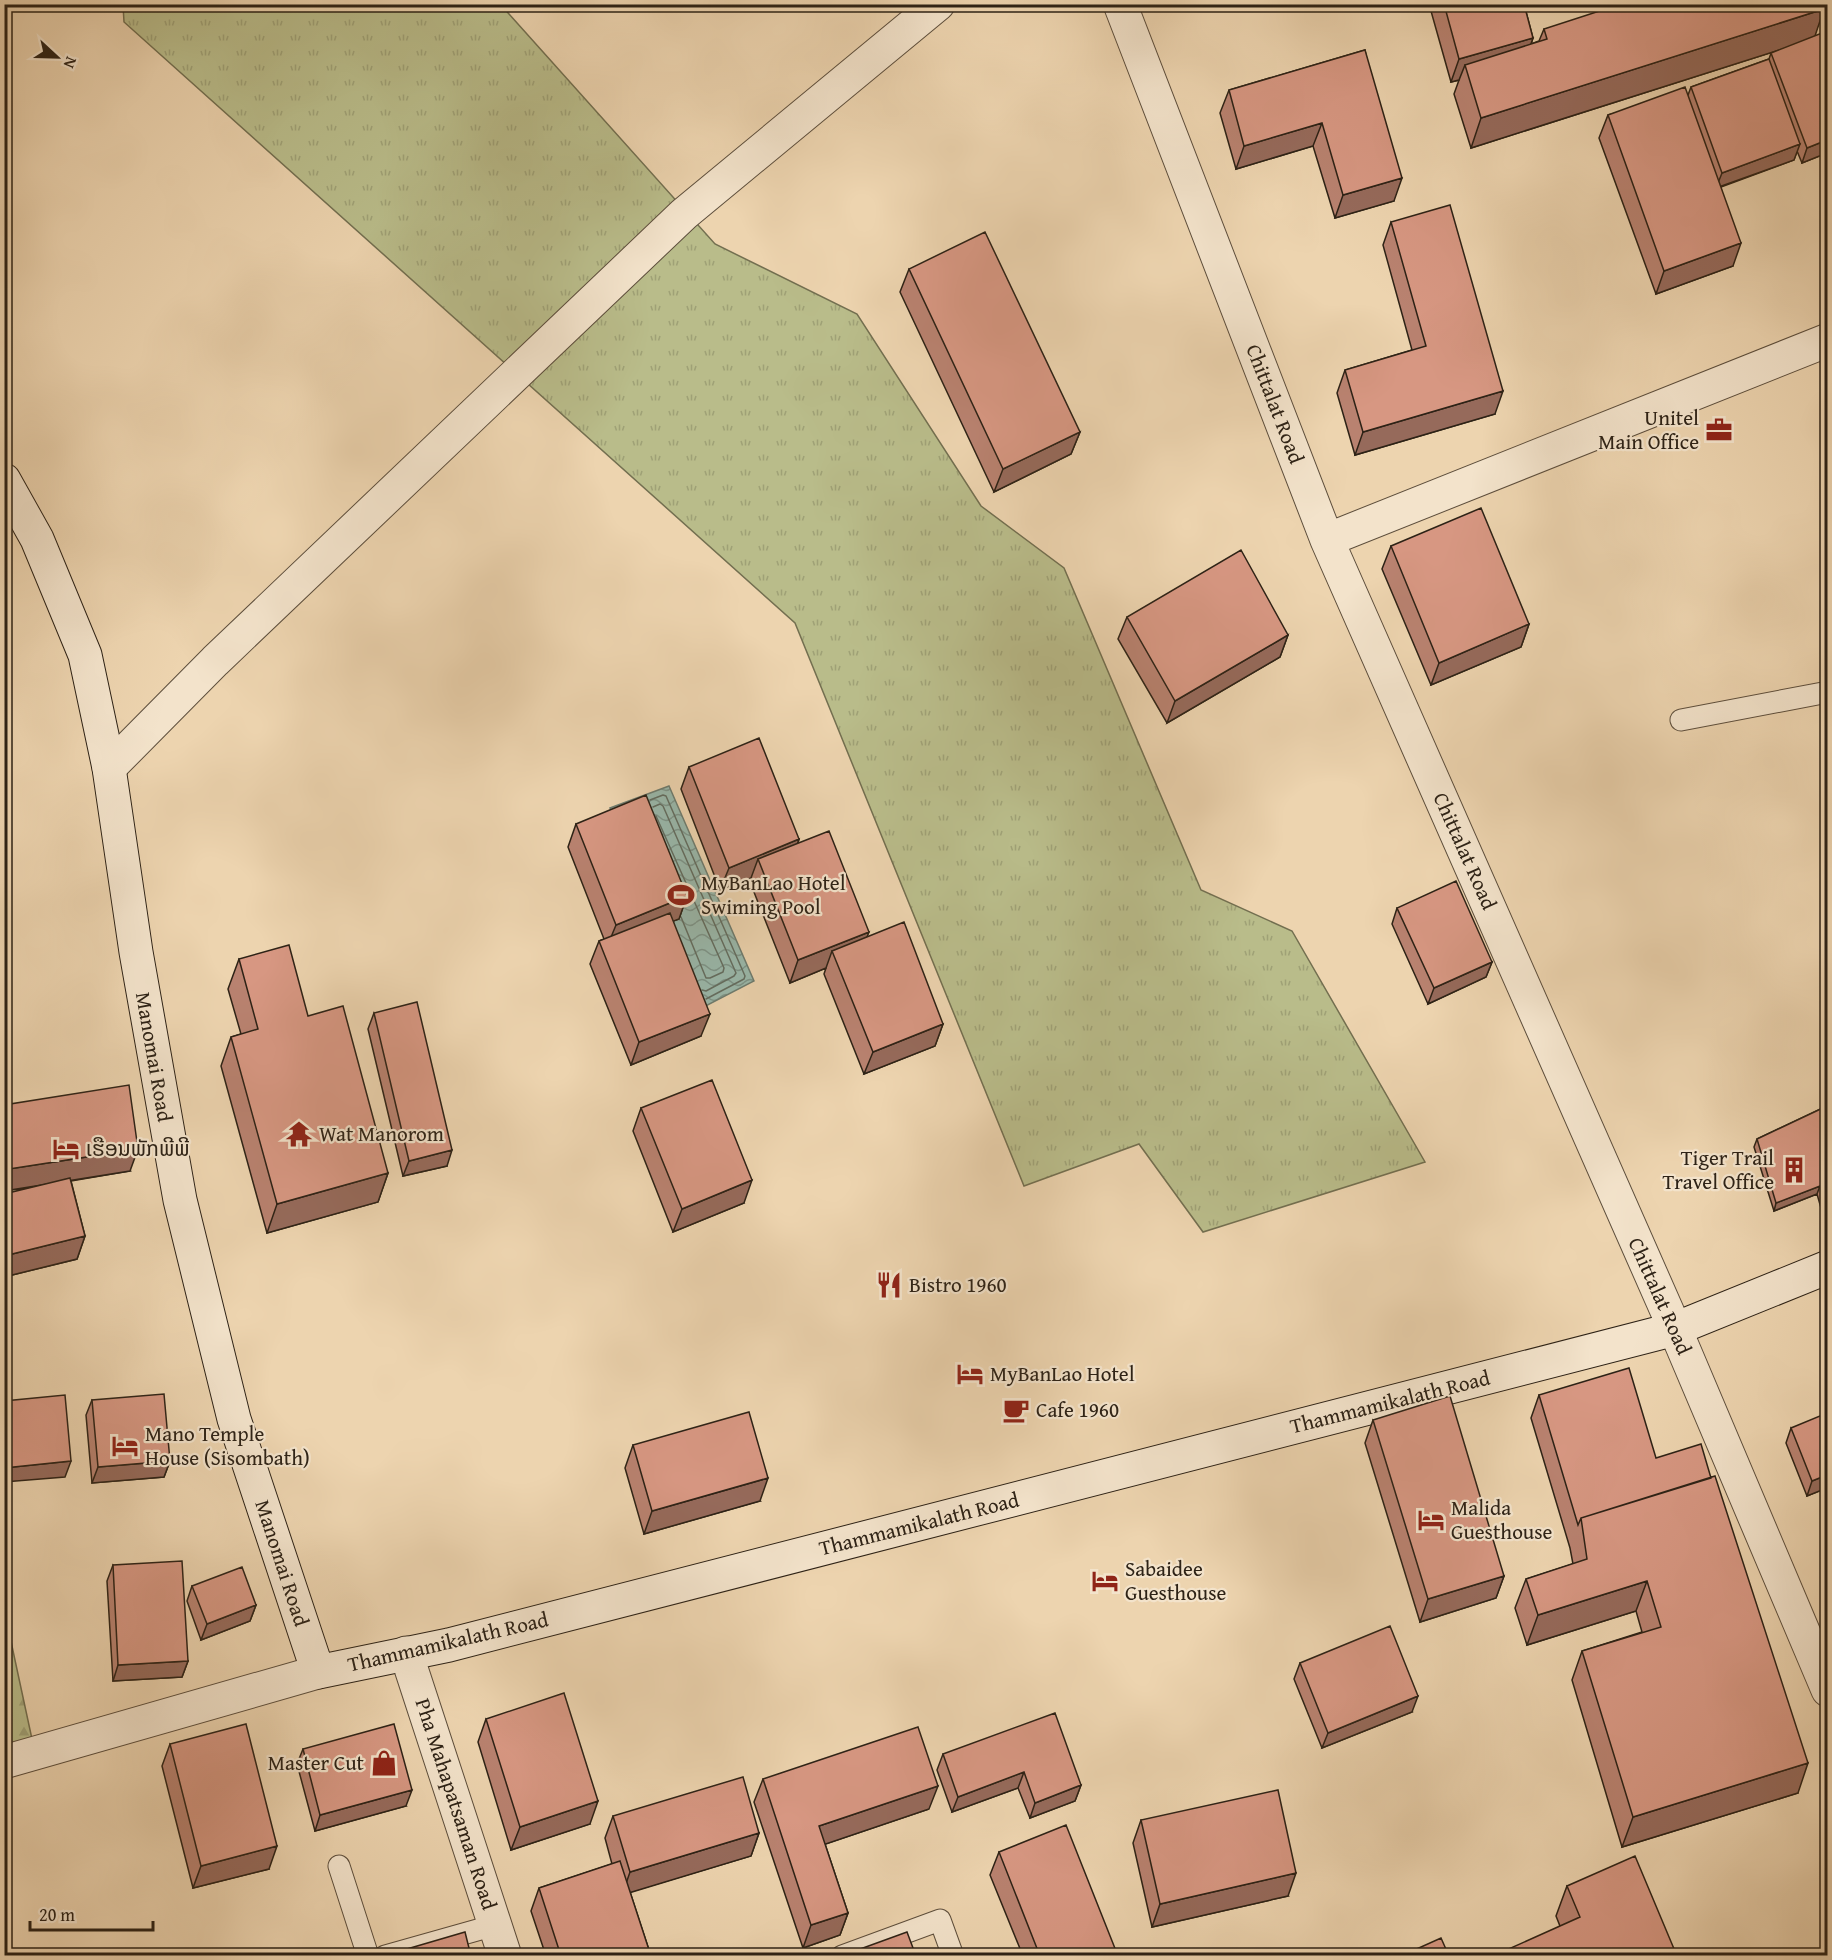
<svg xmlns="http://www.w3.org/2000/svg" width="1832" height="1960" viewBox="0 0 1832 1960" font-family="'Gentium Book Plus','Noto Sans Lao',serif">
  <defs>
    <pattern id="grass-tufts" width="24" height="20" patternUnits="userSpaceOnUse" patternTransform="scale(1.5)"><rect width="24" height="20" fill="#b9bc8a"/><path d="M3 7l-1-3M5 7V3M7 7l1-3M15 17l-1-3M17 17v-4M19 17l1-3" fill="none" stroke="#9fa176"/></pattern>
    <pattern id="forest-firs" width="22" height="20" patternUnits="userSpaceOnUse" patternTransform="scale(1.5)"><rect width="22" height="20" fill="#b9bc8a"/><path d="M5 1l3.5 6h-7zM16 11l3.5 6h-7z" fill="#9fa176"/></pattern>
    <pattern id="water-waves" width="16" height="10" patternUnits="userSpaceOnUse" patternTransform="scale(1.5)"><rect width="16" height="10" fill="#99b8ab"/><path d="M0 5q4-4 8 0t8 0" fill="none" stroke="#7d958a"/></pattern>
  </defs>
  <rect width="100%" height="100%" fill="#edd4af"/>
  <filter id="stains"><feTurbulence type="fractalNoise" baseFrequency=".00333" numOctaves="4"/><feColorMatrix values="0 0 0 0 .2 0 0 0 0 .09 0 0 0 0 .02 0 0 0 .5 -.17"/></filter>
  <radialGradient id="worn" r=".72"><stop offset=".6" stop-color="#630" stop-opacity="0"/><stop offset="1" stop-color="#630" stop-opacity=".3"/></radialGradient>
  <!-- grass -->
  <path fill="url(#grass-tufts)" stroke="#736f50" stroke-width="1.5" d="M123 5H501L715 244 857 314 981 506 1064 568 1201 890 1292 931 1425 1162 1203 1232 1139 1144 1024 1186 795 623 124 22Z"/>
  <!-- forest -->
  <path fill="url(#forest-firs)" stroke="#736f50" stroke-width="1.5" d="M4 1609 35 1753 4 1762Z"/>
  <!-- water -->
  <path fill="url(#water-waves)" stroke="#6e7c6f" stroke-width="1.5" d="M669 786 754 981 696 1011 610 808Z"/>
  <g fill="none" stroke-linecap="round" stroke-linejoin="round">
    <!-- shore -->
    <path stroke="#636d60" stroke-width="1.5" d="M650 800 663 795 666 796 745 976 744 979 706 999
      M653 807 660 804 663 806 736 973 734 976 706 991 702 990
      M656 816 724 968 723 972 710 978H706L681 917"/>
    <!-- lane casing -->
    <g stroke="#5d4e3c" stroke-width="23">
      <path id="lane" d="M1681 720 1828 692
        M339 1866 368 1956
        M385 1956 495 1925
        M842 1956 940 1920 953 1956"/>
    </g>
    <!-- street casing -->
    <g stroke="#5d4e3c" stroke-width="35">
      <path id="street" d="M1120 4 1327 540 1675 1329 1828 1690
        M1327 540 1828 340
        M109 768 215 661 684 214 938 4
        M406 1653 505 1956
        M4 1762 318 1672"/>
    </g>
    <!-- secondary casing -->
    <g stroke="#2d2216" stroke-width="35">
      <path id="secondary" d="M4 480 37 539 85 655 109 768 136 952 180 1200 234 1419 318 1672 449 1645 1675 1329 1828 1267"/>
    </g>
    <!-- lane -->
    <use href="#lane" stroke="#f3e3cb" stroke-width="21"/>
    <!-- street -->
    <use href="#street" stroke="#f3e3cb" stroke-width="33"/>
    <!-- secondary -->
    <use href="#secondary" stroke="#f3e3cb" stroke-width="33"/>
  </g>
  <!-- wall -->
  <path fill="#b98270" stroke="#2d2216" stroke-width="1.5" d="M1429 4H1524L1533 38 1531 44 1539 41 1544 29 1824 9 1814 36 1827 153 1802 163 1797 151 1794 160 1721 187 1733 266 1656 294 1599 138 1608 115 1688 95 1691 87 1769 59 1771 53 1785 48 1471 148 1454 94 1459 80 1451 82Z
    M1365 50 1394 201 1335 218 1313 146 1236 169 1220 113 1229 90Z
    M1391 222 1495 414 1355 455 1337 393 1345 370 1412 350 1383 245Z
    M909 269 1080 432 1071 454 994 492 900 292Z
    M1391 546 1529 624 1521 647 1431 685 1382 569Z
    M1127 617 1288 635 1280 657 1167 723 1118 639Z
    M689 767 799 839 798 843 867 937 943 1024 935 1046 864 1074 824 974 826 968 790 983 750 882 751 878 720 890 681 789Z
    M576 824 687 896 679 919 673 921 701 1036 631 1065 590 964 599 941 604 939 568 847Z
    M1397 908 1492 962 1486 977 1428 1004 1392 924Z
    M239 959 308 1016 388 1173 378 1202 267 1233 221 1066 231 1037 241 1034 228 989Z
    M374 1013 447 1166 403 1176 368 1029Z
    M4 1105 130 1171 71 1181 85 1236 77 1259 4 1277V1194L37 1186 4 1191Z
    M1827 1106V1229L1817 1194 1774 1211 1754 1147 1757 1139Z
    M641 1108 744 1203 673 1232 633 1131Z
    M1539 1395 1656 1458 1798 1793 1622 1847 1572 1680 1582 1651 1642 1632 1636 1611 1527 1645 1515 1608 1526 1579 1573 1564 1570 1548 1531 1418Z
    M92 1400 170 1461 164 1477 92 1483 86 1415Z
    M1373 1420 1504 1576 1496 1598 1420 1622 1365 1443Z
    M1791 1428 1827 1488 1807 1496 1786 1443Z
    M633 1445 760 1501 644 1534 625 1468Z
    M113 1565 188 1661 182 1677 113 1681 107 1581Z
    M192 1586 256 1605 250 1621 201 1640 187 1601Z
    M1300 1663 1412 1712 1322 1748 1294 1679Z
    M486 1719 590 1824 511 1850 478 1742Z
    M170 1744 269 1869 193 1888 162 1766Z
    M303 1749 406 1806 315 1831 297 1764Z
    M943 1754 1081 1785 1075 1801 1030 1818 1018 1788 952 1812 937 1770Z
    M763 1779 929 1809 825 1844 848 1913 840 1935 803 1948 754 1802Z
    M613 1816 759 1833 751 1856 630 1892 651 1956H546L531 1911 539 1888 612 1864 605 1838Z
    M1141 1820 1288 1896 1152 1927 1133 1843Z
    M999 1852 1118 1956H1023L990 1875Z
    M1567 1886 1677 1956 1560 1926 1556 1916Z"/>
  <!-- shaded-wall -->
  <path fill="#966a5b" stroke="#2d2216" stroke-width="1.5" d="M1824 9 1814 39 1471 148 1481 118Z
    M1533 38 1525 61 1465 65 1459 80 1451 82 1459 59Z
    M1322 123 1313 146 1236 169 1244 146Z
    M1827 140V153L1802 163 1807 148Z
    M1800 144 1794 160 1716 188 1722 173Z
    M1402 178 1394 201 1335 218 1343 195Z
    M1741 243 1733 266 1656 294 1664 271Z
    M1503 391 1495 414 1355 455 1363 432Z
    M1080 432 1071 454 994 492 1003 469Z
    M1529 624 1521 647 1431 685 1439 663Z
    M1288 635 1280 657 1167 723 1175 701Z
    M799 839 791 862 758 859 751 878 720 890 729 868Z
    M687 896 679 919 607 947 616 925Z
    M869 932 860 955 832 951 826 968 790 983 798 960Z
    M1492 962 1486 977 1428 1004 1434 988Z
    M710 1014 701 1036 631 1065 639 1042Z
    M943 1024 935 1046 864 1074 873 1052Z
    M138 1149 130 1171 4 1191V1182L9 1169Z
    M452 1150 447 1166 403 1176 409 1161Z
    M388 1173 378 1202 267 1233 277 1204Z
    M752 1180 744 1203 673 1232 682 1209Z
    M1820 1186 1817 1194 1774 1211 1776 1203Z
    M85 1236 77 1259 4 1277V1256Z
    M71 1461 65 1477 4 1482V1468Z
    M170 1461 164 1477 92 1483 98 1467Z
    M1827 1475V1488L1807 1496 1812 1481Z
    M768 1478 760 1501 644 1534 652 1511Z
    M1504 1576 1496 1598 1420 1622 1428 1599Z
    M1647 1581 1636 1611 1527 1645 1538 1615Z
    M256 1605 250 1621 201 1640 207 1624Z
    M188 1661 182 1677 113 1681 118 1665Z
    M1418 1696 1412 1712 1322 1748 1328 1733Z
    M1808 1763 1798 1793 1622 1847 1633 1817Z
    M1024 1772 1018 1788 952 1812 958 1797Z
    M1081 1785 1075 1801 1030 1818 1035 1803Z
    M938 1786 929 1809 811 1849 819 1826Z
    M412 1790 406 1806 315 1831 320 1815Z
    M598 1801 590 1824 511 1850 520 1827Z
    M759 1833 751 1856 622 1895 630 1872Z
    M277 1846 269 1869 193 1888 201 1866Z
    M1296 1873 1288 1896 1152 1927 1160 1904Z
    M848 1913 840 1935 803 1948 811 1925Z"/>
  <!-- building -->
  <path fill="#d79782" stroke="#2d2216" stroke-width="1.5" d="M1444 4H1524L1533 38 1459 59Z
    M1621 4H1823L1824 9 1481 118 1465 65 1547 39 1544 29Z
    M1822 33 1827 48V140L1807 148 1771 53Z
    M1365 50 1402 178 1343 195 1322 123 1244 146 1229 90Z
    M1769 59 1800 144 1722 173 1691 87Z
    M1685 87 1741 243 1664 271 1608 115Z
    M1450 205 1503 391 1363 432 1345 370 1426 346 1391 222Z
    M985 232 1080 432 1003 469 909 269Z
    M1481 508 1529 624 1439 663 1391 546Z
    M1241 550 1288 635 1175 701 1127 617Z
    M759 738 799 839 729 868 689 767Z
    M646 795 687 896 616 925 576 824Z
    M829 831 869 932 798 960 758 859Z
    M1456 881 1492 962 1434 988 1397 908Z
    M670 913 710 1014 639 1042 599 941Z
    M904 922 943 1024 873 1052 832 951Z
    M289 945 308 1016 343 1006 388 1173 277 1204 231 1037 258 1029 239 959Z
    M417 1002 452 1150 409 1161 374 1013Z
    M712 1080 752 1180 682 1209 641 1108Z
    M129 1085 138 1149 9 1169 4 1137V1105Z
    M1827 1106V1212L1820 1186 1776 1203 1757 1139Z
    M70 1178 85 1236 4 1256V1194Z
    M1629 1368 1656 1458 1701 1444 1711 1478 1581 1518 1578 1525 1539 1395Z
    M164 1394 170 1461 98 1467 92 1400Z
    M65 1395 71 1461 4 1468V1401Z
    M1450 1396 1504 1576 1428 1599 1373 1420Z
    M749 1412 768 1478 652 1511 633 1445Z
    M1827 1413V1475L1812 1481 1791 1428Z
    M1715 1476 1808 1763 1633 1817 1582 1651 1661 1627 1647 1581 1538 1615 1526 1579 1587 1559 1581 1518Z
    M182 1561 188 1661 118 1665 113 1565Z
    M242 1567 256 1605 207 1624 192 1586Z
    M1390 1626 1418 1696 1328 1733 1300 1663Z
    M564 1693 598 1801 520 1827 486 1719Z
    M1055 1713 1081 1785 1035 1803 1024 1772 958 1797 943 1754Z
    M246 1724 277 1846 201 1866 170 1744Z
    M394 1724 412 1790 320 1815 303 1749Z
    M918 1727 938 1786 819 1826 848 1913 811 1925 763 1779Z
    M743 1777 759 1833 630 1872 613 1816Z
    M1278 1790 1296 1873 1160 1904 1141 1820Z
    M1066 1825 1118 1956H1040L999 1852Z
    M1635 1856 1677 1956H1493L1580 1917 1567 1886Z
    M620 1861 651 1956H561L539 1888Z
    M465 1932 471 1956H383Z
    M907 1932 916 1956H841Z
    M1441 1938 1449 1956H1401Z"/>
  <!-- icons -->
  <defs>
    <g id="office-bare" transform="scale(2.07)"><path d="M-6-3h4V-5.5h4V-3h4V5H-6ZM-1-4.5V-3h2v-1.5ZM-6 0V1H6V0Z" fill="#8f2418" stroke="#f3e3cb" stroke-width="2.5" paint-order="stroke"/></g>
    <g id="stadium-bare" transform="scale(2.07)"><path d="M0-5a6.5 5 0 1 0 0 10a6.5 5 0 1 0 0-10ZM-3.5-1.8h7v3.6h-7Z" fill="#8f2418" stroke="#f3e3cb" stroke-width="2.5" paint-order="stroke"/></g>
    <g id="temple-bare" transform="scale(2.07)"><path d="M0-6L5-2H3V0L6.5 2.5H4V6H1.5V3h-3V6H-4V2.5H-6.5L-3 0V-2H-5Z" fill="#8f2418" stroke="#f3e3cb" stroke-width="2.5" paint-order="stroke"/></g>
    <g id="hotel-bare" transform="scale(2.07)"><path d="M-6-4.5h1.5V1H6V5H4.5V3h-9V5H-6ZM-4 0a1.8 1.8 0 1 1 3.6 0ZM.5 0V-2.5h3Q6-2.5 6 0Z" fill="#8f2418" stroke="#f3e3cb" stroke-width="2.5" paint-order="stroke"/></g>
    <g id="building-bare" transform="scale(2.07)"><path d="M-4-6H4V6H1V3H-1V6H-4ZM-2.5-4.3h1.7v1.8h-1.7ZM.8-4.3h1.7v1.8H.8ZM-2.5-1h1.7V.8h-1.7ZM.8-1h1.7V.8H.8Z" fill="#8f2418" stroke="#f3e3cb" stroke-width="2.5" paint-order="stroke"/></g>
    <g id="restaurant-bare" transform="scale(2.07)"><path d="M-5-6h1v4h1v-4h1v4h1v-4h1v5L-1.5 .5V6h-2V.5L-5-1ZM5-6V6H3V1.5H1.5Q1.5-4 5-6Z" fill="#8f2418" stroke="#f3e3cb" stroke-width="2.5" paint-order="stroke"/></g>
    <g id="cafe-bare" transform="scale(2.07)"><path d="M-5.5-4.5H6V0H3Q3 3.5 0 3.5H-2.5Q-5.5 3.5-5.5 0ZM3-3.2v2h1.7v-2ZM-6 4.5H4V6H-6Z" fill="#8f2418" stroke="#f3e3cb" stroke-width="2.5" paint-order="stroke"/></g>
    <g id="shop-bare" transform="scale(2.07)"><path d="M-5-2.5h2.3a2.7 3.5 0 0 1 5.4 0H5L5.5 6h-11ZM-1.5-2.5h3a1.5 2.3 0 0 0-3 0Z" fill="#8f2418" stroke="#f3e3cb" stroke-width="2.5" paint-order="stroke"/></g>
  </defs>
  <g fill-rule="evenodd">
    <use href="#office-bare" x="1719" y="430"/>
    <use href="#stadium-bare" x="681" y="895"/>
    <use href="#temple-bare" x="299" y="1134"/>
    <use href="#hotel-bare" x="66" y="1149"/>
    <use href="#building-bare" x="1794" y="1170"/>
    <use href="#restaurant-bare" x="889" y="1285"/>
    <use href="#hotel-bare" x="970" y="1374"/>
    <use href="#cafe-bare" x="1016" y="1410"/>
    <use href="#hotel-bare" x="125" y="1446"/>
    <use href="#hotel-bare" x="1431" y="1520"/>
    <use href="#hotel-bare" x="1105" y="1581"/>
    <use href="#shop-bare" x="384" y="1763"/>
  </g>
  <g text-anchor="middle" stroke-width="4.5" stroke-linejoin="round" paint-order="stroke">
    <!-- street labels -->
    <g font-size="21" fill="#2d2216" stroke="#f3e3cb">
      <text transform="translate(1275 404) rotate(69)" y="7">Chittalat Road</text>
      <text transform="translate(1465 851) rotate(66)" y="7">Chittalat Road</text>
      <text transform="translate(154 1057) rotate(80)" y="7">Manomai Road</text>
      <text transform="translate(1660 1296) rotate(66)" y="7">Chittalat Road</text>
      <text transform="translate(1390 1402) rotate(-14)" y="7">Thammamikalath Road</text>
      <text transform="translate(919 1524) rotate(-14)" y="7">Thammamikalath Road</text>
      <text transform="translate(282 1563) rotate(72)" y="7">Manomai Road</text>
      <text transform="translate(448 1642) rotate(-13)" y="7">Thammamikalath Road</text>
      <text transform="translate(456 1804) rotate(72)" y="7">Pha Mahapatsaman Road</text>
    </g>
    <!-- poi labels -->
    <g font-size="21" fill="#2d2216" stroke="#f3e3cb" text-anchor="start">
      <text x="1699" y="425" text-anchor="end">Unitel<tspan x="1699" dy="24">Main Office</tspan></text>
      <text x="701" y="890">MyBanLao Hotel<tspan x="701" dy="24">Swiming Pool</tspan></text>
      <text x="319" y="1141">Wat Manorom</text>
      <text x="86" y="1156">ເຮືອນພັກພີພີ</text>
      <text x="1774" y="1165" text-anchor="end">Tiger Trail<tspan x="1774" dy="24">Travel Office</tspan></text>
      <text x="909" y="1292">Bistro 1960</text>
      <text x="990" y="1381">MyBanLao Hotel</text>
      <text x="1036" y="1417">Cafe 1960</text>
      <text x="145" y="1441">Mano Temple<tspan x="145" dy="24">House (Sisombath)</tspan></text>
      <text x="1451" y="1515">Malida<tspan x="1451" dy="24">Guesthouse</tspan></text>
      <text x="1125" y="1576">Sabaidee<tspan x="1125" dy="24">Guesthouse</tspan></text>
      <text x="364" y="1770" text-anchor="end">Master Cut</text>
    </g>
  </g>
  <!-- margin -->
  <rect width="1832" height="1960" fill="none" stroke="#edd4af" stroke-width="24"/>
  <rect x="6" y="6" width="1820" height="1948" fill="none" stroke="#2d2216" stroke-width="3"/>
  <rect x="12" y="12" width="1808" height="1936" fill="none" stroke="#2d2216" stroke-width="1.5"/>
  <!-- north arrow -->
  <g transform="translate(57 57) rotate(112)" stroke="#f3e3cb" stroke-width="4.5" paint-order="stroke">
  <path d="M0-4.5L10 22L0 15L-10 22Z" fill="#2d2216"/>
  <text y="-9" font-size="16" font-weight="bold" text-anchor="middle" fill="#2d2216">N</text>
  </g>
  <!-- scale -->
  <path d="M30 1921v9h123v-9" fill="none" stroke="#2d2216" stroke-width="3"/>
  <text x="39" y="1921" font-size="18" fill="#2d2216" stroke="#f3e3cb" stroke-width="4.5" paint-order="stroke">20 m</text>
  <rect width="100%" height="100%" filter="url(#stains)"/>
  <rect width="100%" height="100%" fill="url(#worn)"/>
</svg>
